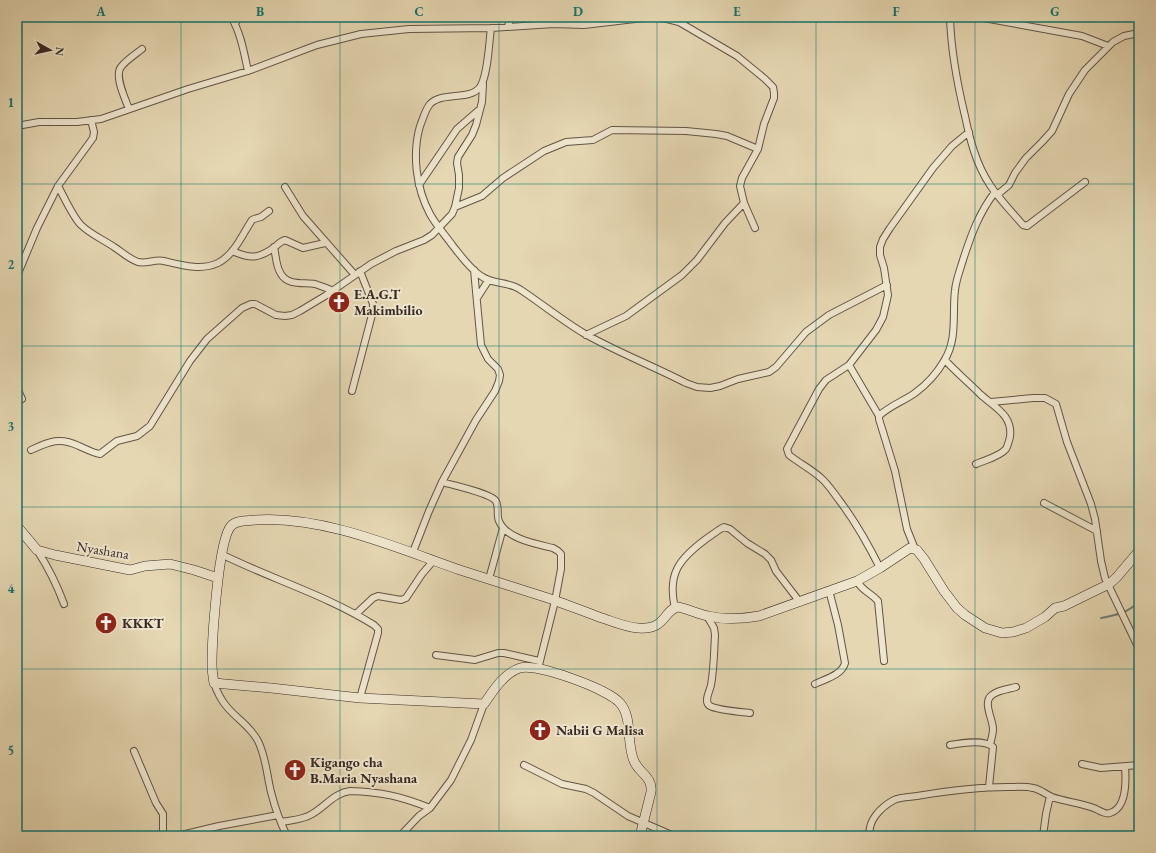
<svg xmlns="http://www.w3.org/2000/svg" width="1156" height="853" viewBox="0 0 1156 853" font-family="'EB Garamond',serif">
  <rect width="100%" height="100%" fill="#e5d7b2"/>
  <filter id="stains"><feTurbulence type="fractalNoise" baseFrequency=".005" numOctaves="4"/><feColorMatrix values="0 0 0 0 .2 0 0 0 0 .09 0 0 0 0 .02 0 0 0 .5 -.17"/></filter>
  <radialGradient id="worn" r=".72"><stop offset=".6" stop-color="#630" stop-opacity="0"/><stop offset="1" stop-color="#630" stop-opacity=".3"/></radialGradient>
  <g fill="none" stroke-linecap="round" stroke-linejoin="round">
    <!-- stream -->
    <path stroke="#727e7b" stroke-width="2" d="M1101 618C1119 614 1125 614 1139 602"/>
    <!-- street casing -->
    <g stroke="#625446" stroke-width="8">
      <path id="street" d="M231 17C241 33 244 53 248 71
        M950 17C951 51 957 83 965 116 970 140 976 164 990 185 999 199 1012 212 1023 225L1027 226 1085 182
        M978 17 1082 36 1108 46
        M1138 17 1139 26
        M235 23 240 17
        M508 27 510 17
        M491 28C489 42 488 76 480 87 470 101 443 91 430 104 425 110 423 119 420 126 412 154 416 188 430 214 436 225 445 235 453 246 461 256 470 269 481 276 493 285 509 281 521 290 542 304 563 321 585 334 617 352 653 366 686 383L697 387 710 388 720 386 738 379 769 372 776 367 806 332 829 315 887 285
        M129 109C125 98 114 76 121 67 126 60 136 54 142 49
        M17 126 39 122H77L101 119 188 89 248 71 317 45 361 34 409 29 491 28 554 24 584 25 652 17 667 19 679 22 737 56 765 79 773 87 774 93V98L764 124 758 149 742 178 740 186 744 203 755 228
        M419 185 457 129 480 109
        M58 186C64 197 73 217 81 225 90 234 104 240 114 247 122 252 129 259 138 262 147 264 155 259 164 261 181 265 201 271 218 263 235 254 242 235 252 220L254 219 261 217 269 211
        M285 187 303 216 355 275
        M997 195 1009 185 1015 173 1026 158 1042 142 1052 131 1069 94 1085 70 1113 42 1124 36 1139 33
        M455 207 482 196 503 178 544 151 566 142 593 140 612 130 686 131 716 134 727 136 758 149
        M274 247C276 256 276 267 281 274 288 286 304 282 315 284 321 286 327 288 333 291
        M232 251C251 259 258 259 275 247 278 244 281 241 285 240L303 248 325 243
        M17 276 37 228 58 186 93 138 94 132 91 120
        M477 298 488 281
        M586 335 626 316 682 275 697 260 725 223 744 203
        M945 360C956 372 969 383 980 394 994 407 1013 415 1010 437 1009 441 1008 445 1006 449 999 457 985 460 976 464
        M849 365 879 416
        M17 388 22 399
        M352 391 373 311V304L360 271
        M991 402 1033 398H1045L1056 404 1067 442 1091 504 1095 519 1101 561 1105 578 1139 649
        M31 450C50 441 60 437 79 446 86 449 93 453 100 454L117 441 137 436 150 426 190 361 207 339 242 308 251 304H255L276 315 285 316 292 315 300 311 325 296 371 264 396 251 424 240 432 235 452 214 455 207 459 188V175L457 163 458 157 472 135 476 125 482 102 483 84
        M442 482C455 486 486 492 495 500 500 505 496 515 499 521 506 539 537 544 553 548L558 551 561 554V569L555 601 538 669
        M1044 503 1097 531
        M915 549 907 529 895 471 879 419V416C889 406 904 401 915 393 926 385 937 373 944 361 958 339 952 314 955 290 956 280 960 270 963 260 971 235 979 213 995 192
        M37 550C48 567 57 585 64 604
        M413 552 429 511 442 482 476 420 495 391 499 381 500 375 498 369 488 359 481 345 474 270
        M221 554C271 579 326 595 374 625L378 629V633L360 698
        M880 568C868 544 855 521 839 500 833 492 828 484 821 478 811 469 799 463 789 455L787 449 819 389 826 380 849 365 876 330 883 317 888 295 884 268 880 255V247L883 239 890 228 933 168 952 146 969 132
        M489 579 503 528
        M857 581C863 592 870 592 878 601L884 661
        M675 608C667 574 679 559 706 539 712 535 718 530 724 527L730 529 747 543 765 554 771 560 776 571 799 601
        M356 614 373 598 378 596 401 600 406 598 422 574 434 560
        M707 616 714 628 715 635C714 652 714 669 711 685 710 691 703 702 710 706 717 710 741 712 750 713
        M436 655 475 660 498 653H504L539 661
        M214 683C217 692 221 700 227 707 237 719 251 727 258 741 266 757 267 776 271 792 275 808 280 822 287 836
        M815 684C825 679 842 675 845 663L838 625 829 590
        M950 745C961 743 984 739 993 747L989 787
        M990 745C991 740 993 734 993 729 993 719 982 702 992 695 998 690 1009 689 1016 687
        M134 751 156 803 163 814V836
        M1082 764 1101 768 1139 765
        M524 765 562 784 586 789 594 793 628 816 674 836
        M281 822C291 820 303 820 312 814 325 807 334 793 350 791 381 792 400 796 430 808
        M177 836 219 826 278 815
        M400 836 419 816 430 808 451 780 471 740 484 704
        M860 836 869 834
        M870 836C867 821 881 807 894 800 900 797 910 797 917 796 947 791 978 787 1008 787 1016 787 1025 786 1033 788 1040 789 1045 794 1052 797 1066 802 1082 803 1096 809 1100 811 1106 815 1110 813 1127 808 1126 780 1125 767
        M1043 836 1046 814 1050 796"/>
    </g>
    <!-- secondary casing -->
    <g stroke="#362822" stroke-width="10">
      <path id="secondary" d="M17 526 37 550 55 555 130 570 145 566 170 564 194 570 218 578
        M640 836 651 792C653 777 639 773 634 761 626 743 633 718 620 703 608 689 537 663 520 668 504 673 493 691 484 704L360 698 271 688 214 683C213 677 212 670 212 664 212 642 218 540 231 526 236 520 247 521 255 520 322 515 397 548 460 570 491 580 523 590 554 600 569 606 584 611 599 617 612 621 624 627 638 628 667 630 663 610 678 607 688 609 698 614 708 616 725 620 742 619 759 616L857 581 880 568 910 548 917 550 924 559 944 591 957 608 965 615 985 628 1002 633 1013 632 1026 628 1045 617 1055 608 1064 606 1109 584 1116 578 1139 551"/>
    </g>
    <!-- street -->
    <use href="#street" stroke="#eee5cd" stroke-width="6"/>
    <!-- secondary -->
    <use href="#secondary" stroke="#eee5cd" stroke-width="9"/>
  </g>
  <!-- grid -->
  <path fill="none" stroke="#0f766e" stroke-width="1" stroke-opacity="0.55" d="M181 17V836M340 17V836M499 17V836M657 17V836M816 17V836M975 17V836M17 184H1139M17 346H1139M17 507H1139M17 669H1139"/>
  <!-- icons -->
  <defs>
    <g id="church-disc" transform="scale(1.15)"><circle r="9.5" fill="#8f2418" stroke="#eee5cd"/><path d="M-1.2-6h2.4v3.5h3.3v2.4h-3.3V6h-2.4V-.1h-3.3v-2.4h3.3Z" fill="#fff"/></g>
  </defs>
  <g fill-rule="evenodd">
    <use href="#church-disc" x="339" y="302"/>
    <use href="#church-disc" x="106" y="623"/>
    <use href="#church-disc" x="540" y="730"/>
    <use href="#church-disc" x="295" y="770"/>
  </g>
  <g text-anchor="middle" stroke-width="4" stroke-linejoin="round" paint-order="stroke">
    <!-- poi labels -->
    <g font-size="14" font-weight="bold" fill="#362822" stroke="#eee5cd" text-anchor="start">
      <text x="354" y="299">E.A.G.T<tspan x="354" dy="16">Makimbilio</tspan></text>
      <text x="122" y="628">KKKT</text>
      <text x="556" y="735">Nabii G Malisa</text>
      <text x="310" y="767">Kigango cha<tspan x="310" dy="16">B.Maria Nyashana</tspan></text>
    </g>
    <!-- street labels -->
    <g font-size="14" fill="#362822" stroke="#eee5cd">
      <text transform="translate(103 550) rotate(9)" y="5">Nyashana</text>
    </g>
  </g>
  <!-- margin -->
  <rect width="1156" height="853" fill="none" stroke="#e5d7b2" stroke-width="44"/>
  <!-- north arrow -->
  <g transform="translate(50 50) rotate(98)" stroke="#eee5cd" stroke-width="3" paint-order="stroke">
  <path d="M0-3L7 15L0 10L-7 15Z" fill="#362822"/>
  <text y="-6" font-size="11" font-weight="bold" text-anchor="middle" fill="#362822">N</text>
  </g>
  <rect x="22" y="22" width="1112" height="809" fill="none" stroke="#0f766e" stroke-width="1.5"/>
  <g font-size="13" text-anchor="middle" font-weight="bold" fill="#0f766e">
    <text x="101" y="16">A</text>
    <text x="260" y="16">B</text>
    <text x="419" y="16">C</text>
    <text x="578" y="16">D</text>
    <text x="737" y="16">E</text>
    <text x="896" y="16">F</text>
    <text x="1055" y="16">G</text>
    <text x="11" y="107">1</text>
    <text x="11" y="269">2</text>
    <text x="11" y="431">3</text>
    <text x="11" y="593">4</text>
    <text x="11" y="755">5</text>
  </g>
  <rect width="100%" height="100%" filter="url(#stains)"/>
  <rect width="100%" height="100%" fill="url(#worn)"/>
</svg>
